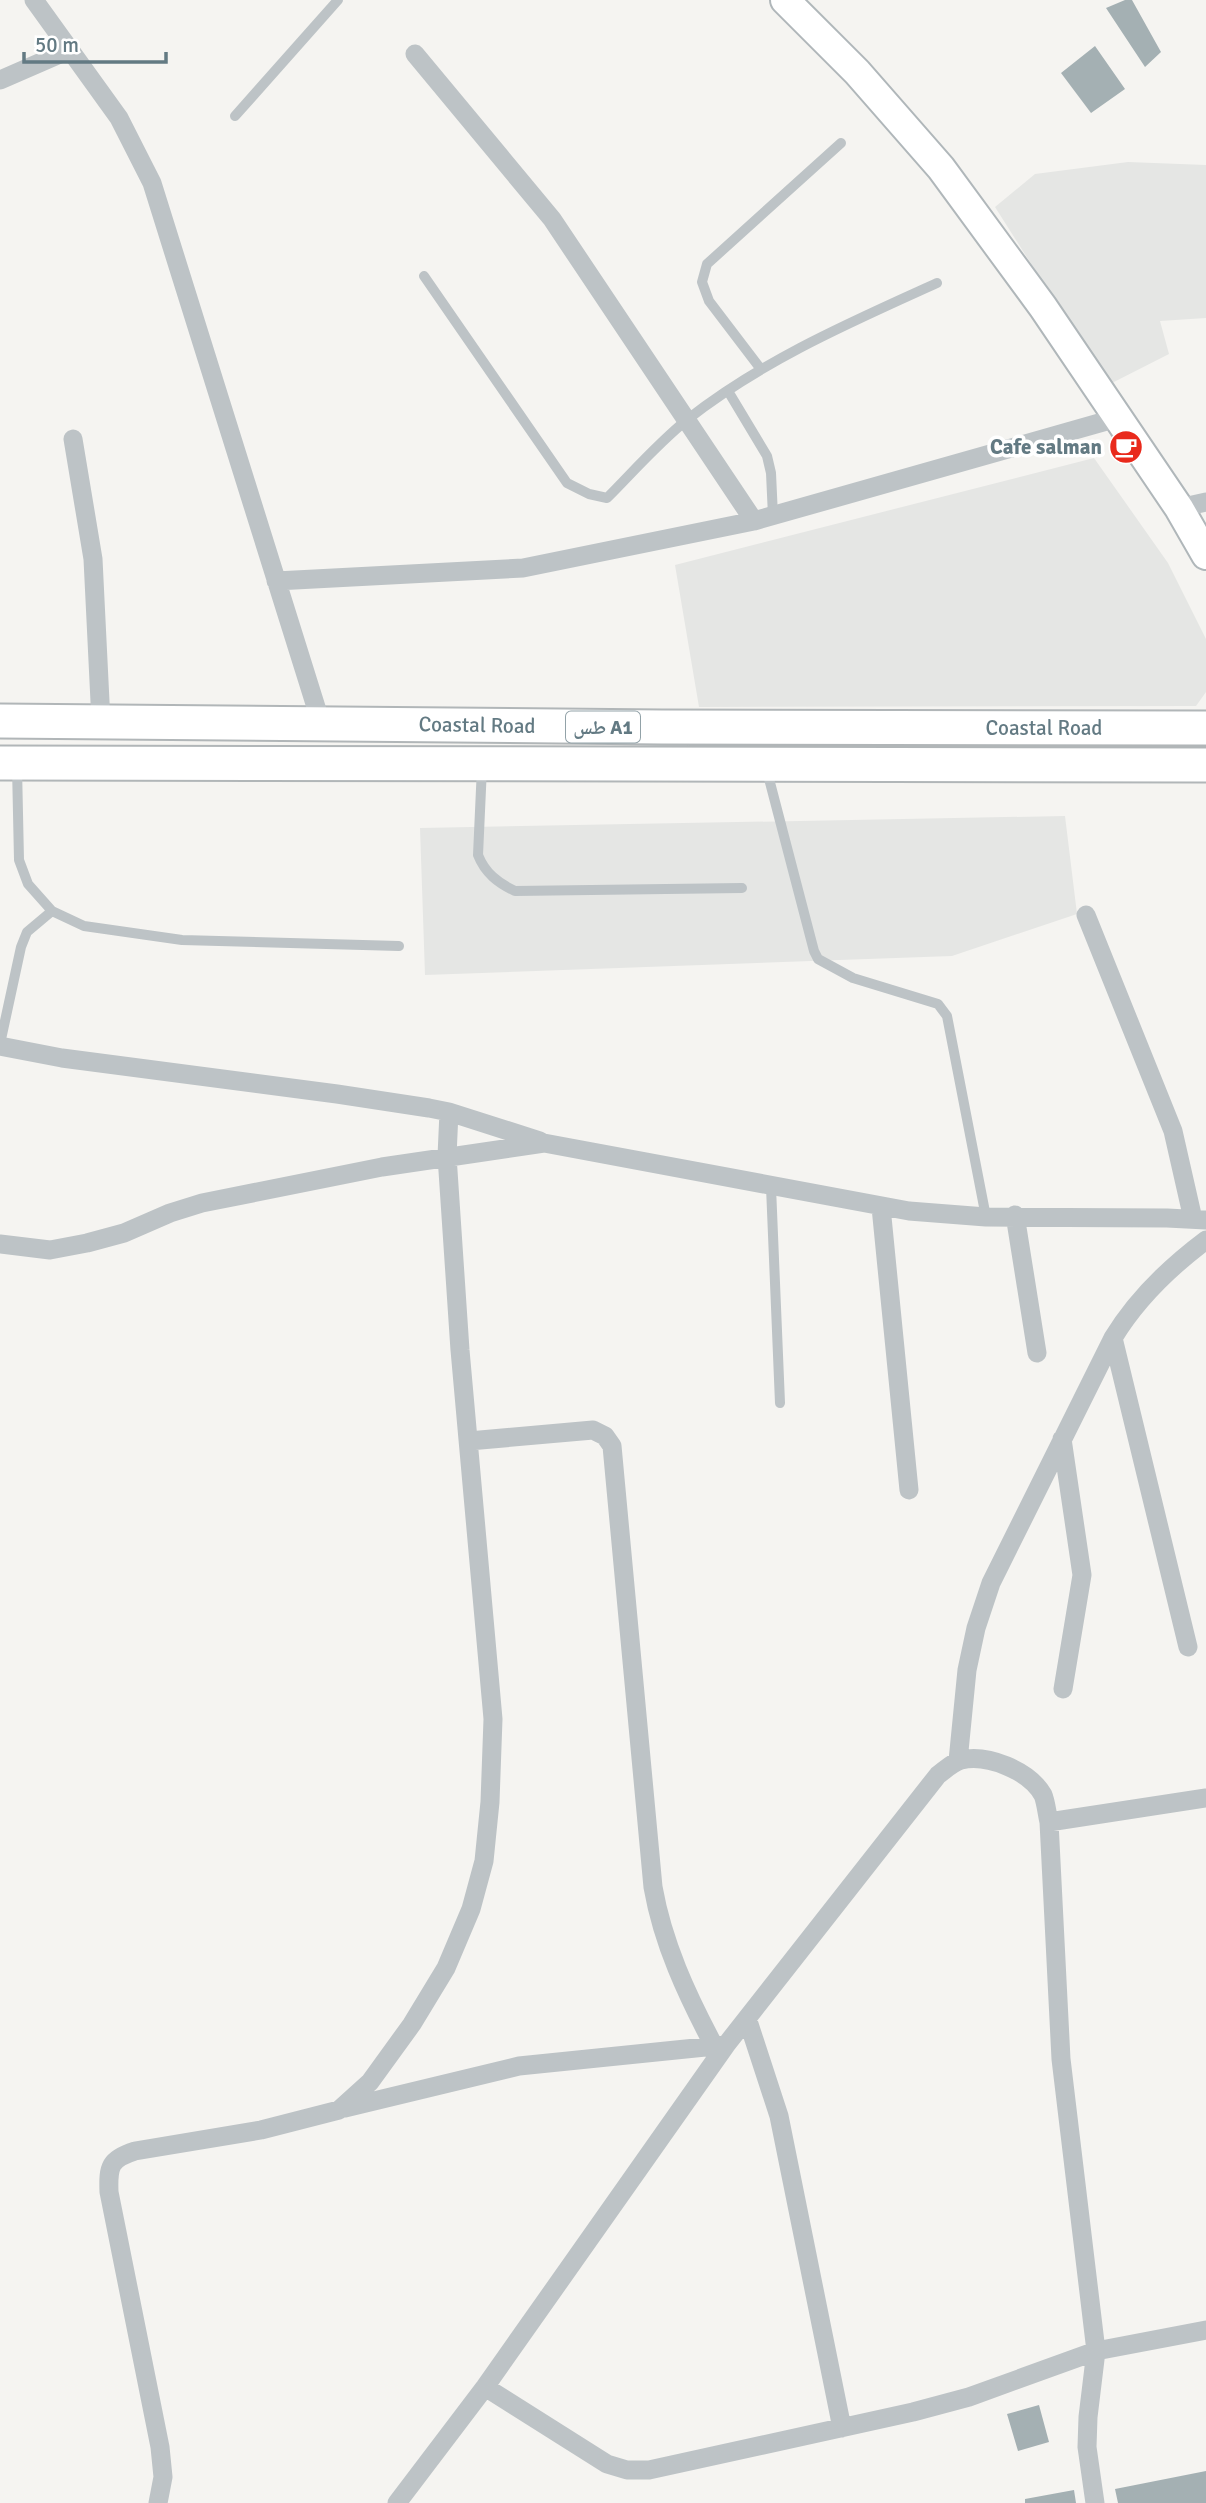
<svg xmlns="http://www.w3.org/2000/svg" width="1206" height="2503" viewBox="0 0 1206 2503" font-family="Signika,'Noto Naskh Arabic',sans-serif">
  <rect width="100%" height="100%" fill="#f5f4f1"/>
  <!-- built -->
  <path fill="#e5e6e4" d="M1128 162 1206 165V318L1160 321 1169 354 1108 385 995 207 1035 174Z
    M1094 458 1168 563 1206 639V692L1196 706 699 707 675 565Z
    M1065 816 1077 914 952 956 425 975 420 828Z"/>
  <!-- building -->
  <path fill="#a4b0b3" d="M1125 0H1132L1161 52 1145 67 1106 8Z
    M1095 46 1125 89 1091 113 1061 73Z
    M1039 2405 1049 2442 1018 2451 1007 2414Z
    M1206 2471V2503H1118L1115 2489Z
    M1074 2490 1076 2503H1025V2499Z"/>
  <g fill="none" stroke-linecap="round" stroke-linejoin="round">
    <!-- secondary casing -->
    <g stroke="#b0b7ba" stroke-width="32">
      <path id="secondary" d="M785 0 857 72 941 168 1043 307 1179 508 1206 555"/>
    </g>
    <!-- trunk casing -->
    <g stroke="#b1b6b8" stroke-width="37">
      <path id="trunk" d="M0 721 662 727 1206 728
        M0 763 1206 765"/>
    </g>
    <!-- service -->
    <path stroke="#bdc3c6" stroke-width="10" d="M235 116 338 0
      M424 276 567 483 589 494 607 498C633 472 659 442 688 419 763 360 851 322 937 283
      M760 368 709 301 702 282 707 264 841 143
      M728 391 767 456 771 473 773 516
      M17 767 19 860 28 884 52 911 84 926 182 940 399 946
      M482 767 478 855C485 873 498 883 515 891L742 888
      M767 771 814 951 818 959 853 978 938 1004 947 1016 986 1217
      M0 1044 21 947 27 932 52 911
      M771 1187 780 1403"/>
    <!-- minor -->
    <path stroke="#bdc3c6" stroke-width="19" d="M34 0 119 118 152 183 321 723
      M415 54 552 219 754 521
      M0 80 69 50
      M73 439 93 559 101 722
      M1179 508 1206 502
      M276 581 523 568 754 521 1117 418
      M1086 915 1173 1131 1193 1219
      M0 1046 62 1058 337 1094 429 1108 449 1112 540 1141
      M881 1207 909 1490
      M1015 1215 1037 1353
      M0 1244 50 1250 87 1243 124 1233 170 1213 202 1203 382 1167 544 1143 909 1211 986 1217 1167 1218 1206 1220
      M1113 1338 1188 1647
      M1062 1439 1082 1575 1063 1689
      M469 1441 593 1430 605 1436 612 1446 653 1887C663 1944 687 1995 714 2046
      M958 1761 967 1670 976 1628 991 1583 1113 1338C1136 1300 1170 1267 1206 1240
      M1049 1822 1206 1798
      M747 2018 779 2116 842 2428
      M345 2108 519 2066 725 2045
      M485 2387 607 2464 627 2470H649L913 2412 969 2397 1096 2351 1206 2330
      M158 2503 163 2477 160 2447 109 2192C108 2166 110 2159 135 2151L261 2130 339 2110 370 2082 412 2024 446 1968 471 1909 484 1861 490 1802 493 1719 460 1350 447 1156 449 1112
      M397 2503 485 2387 726 2045 938 1775C945 1770 953 1762 961 1760 987 1754 1029 1770 1043 1795 1046 1802 1047 1814 1049 1822L1061 2059 1096 2351 1088 2417 1087 2447 1095 2503"/>
    <!-- secondary -->
    <use href="#secondary" stroke="#fff" stroke-width="28"/>
    <!-- trunk -->
    <use href="#trunk" stroke="#fff" stroke-width="33"/>
  </g>
  <!-- icons -->
  <defs>
    <g id="cafe-disc" transform="scale(1.75)"><circle r="9.5" fill="#e92a1c" stroke="#fff"/><path d="M-5.5-4.5H6V0H3Q3 3.5 0 3.5H-2.5Q-5.5 3.5-5.5 0ZM3-3.2v2h1.7v-2ZM-6 4.5H4V6H-6Z" fill="#fff"/></g>
  </defs>
  <g fill-rule="evenodd">
    <use href="#cafe-disc" x="1126" y="447"/>
  </g>
  <g text-anchor="middle" stroke-width="7" stroke-linejoin="round" paint-order="stroke">
    <!-- shield labels -->
    <rect fill="#fff" stroke="#92a2a8" stroke-width="2" x="566" y="711.5" width="74" height="31" rx="5"/>
    <g font-size="19" font-weight="bold" fill="#637a83">
      <text x="603" y="734">طس A1</text>
    </g>
    <!-- poi labels -->
    <g font-size="21" font-weight="bold" fill="#637a83" stroke="#fff" text-anchor="end">
      <text x="1102" y="454">Cafe salman</text>
    </g>
    <!-- street labels -->
    <g font-size="21" fill="#637a83" stroke="#fff">
      <text transform="translate(477 725) rotate(1)" y="7">Coastal Road</text>
      <text x="1044" y="735">Coastal Road</text>
    </g>
  </g>
  <!-- scale -->
  <path d="M24 52v10h142v-10" fill="none" stroke="#637a83" stroke-width="3.5"/>
  <text x="35" y="52" font-size="21" fill="#637a83" stroke="#ffffff" stroke-width="5" paint-order="stroke">50 m</text>
</svg>
